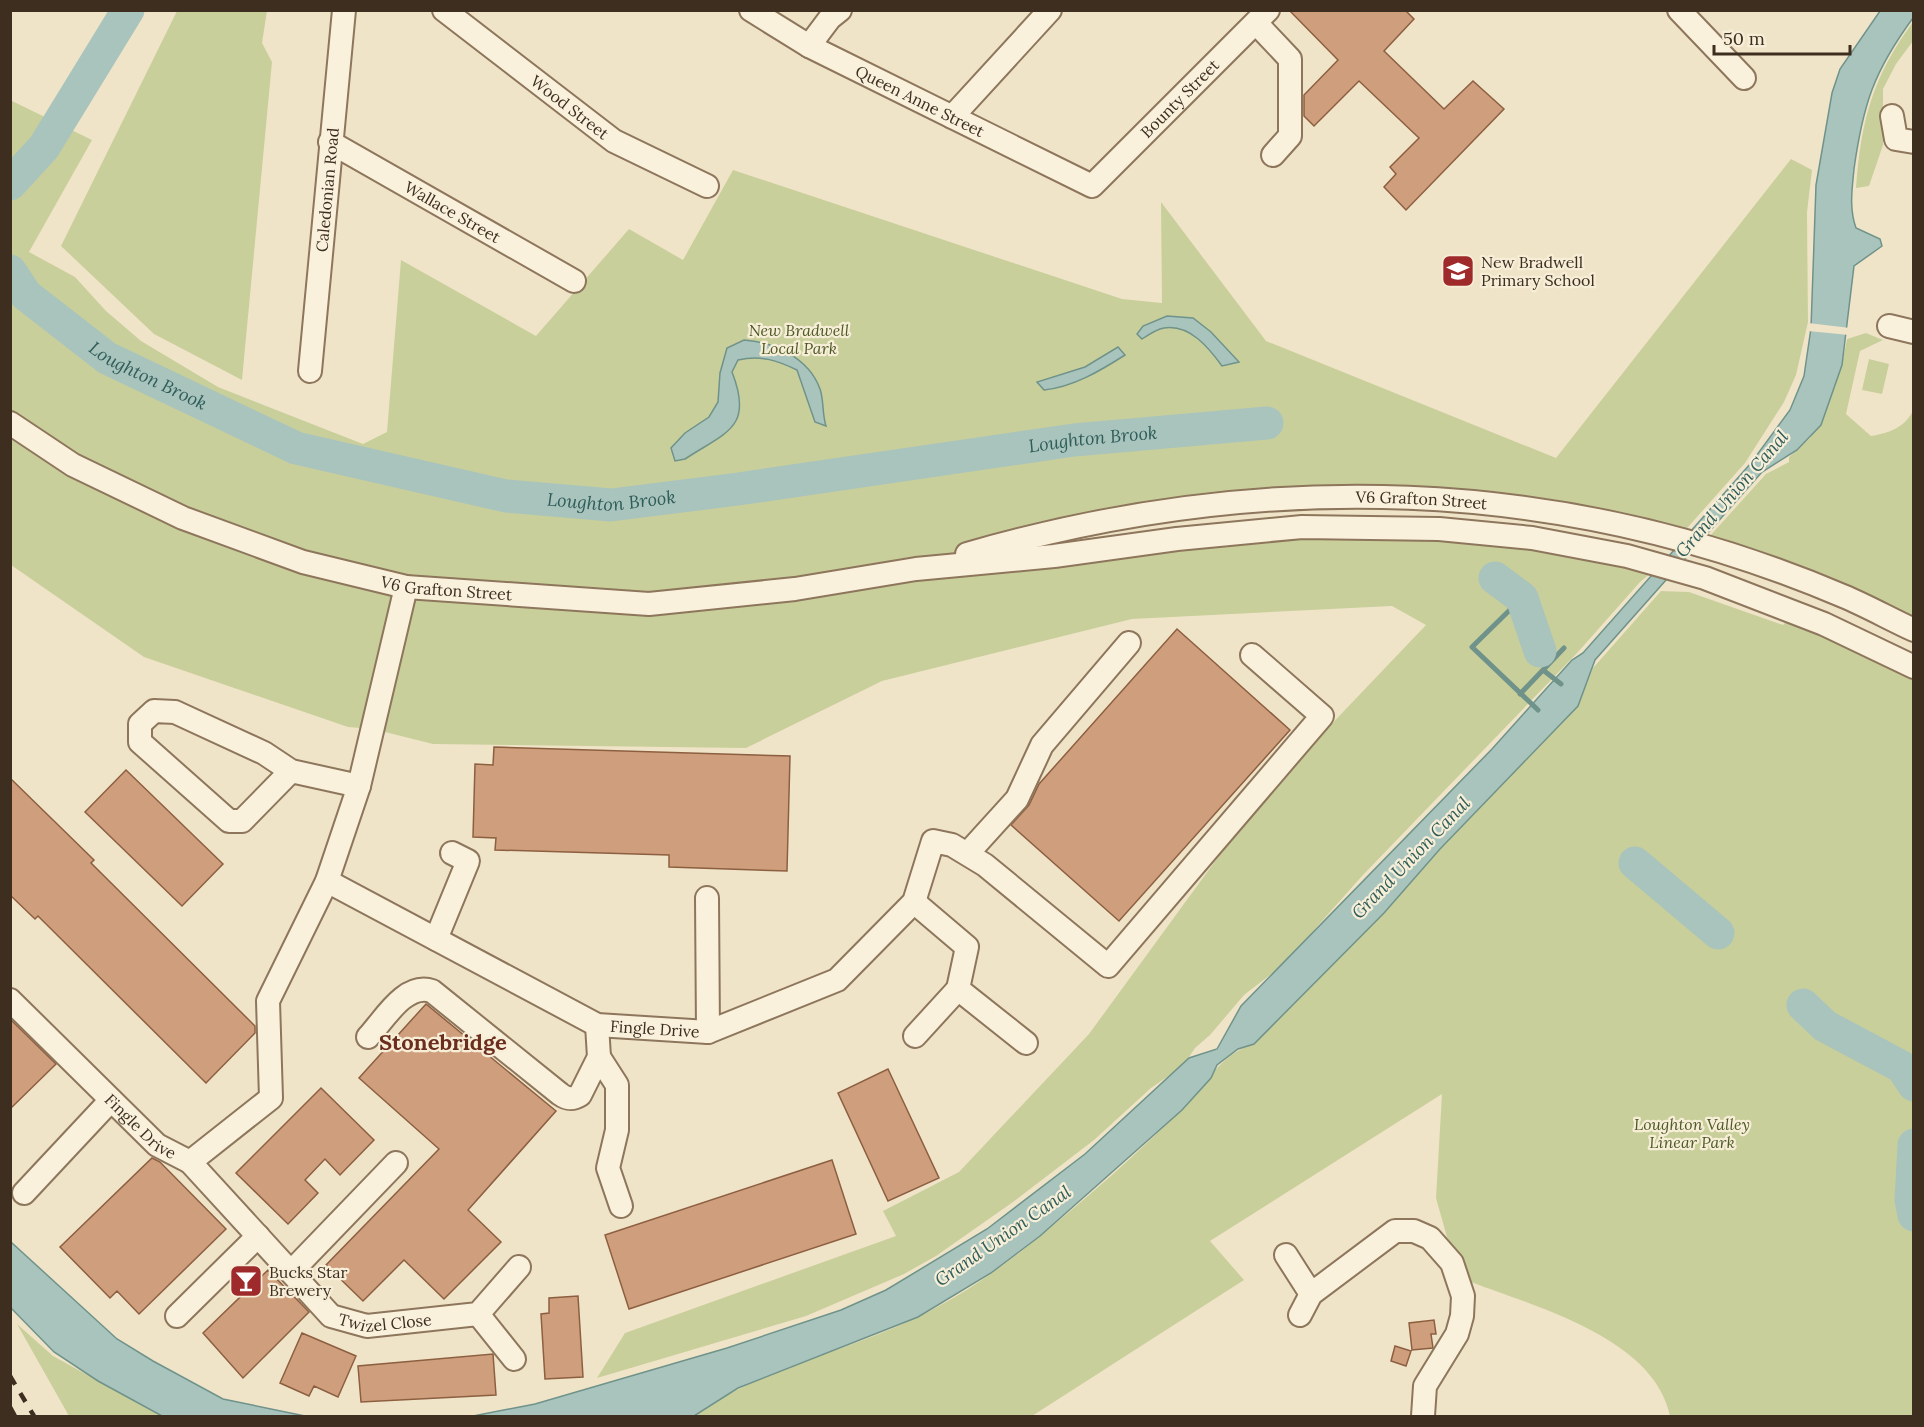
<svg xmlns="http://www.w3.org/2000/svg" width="1924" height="1427" viewBox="0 0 1924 1427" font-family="Lora,serif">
  <rect width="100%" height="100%" fill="#f0e4c8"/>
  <!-- green -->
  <path fill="#c9cf9b" d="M177 11H267L262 43 272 62 242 380 154 334 61 246Z
    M1913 22V41L1896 64 1883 89V145L1869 186 1856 188C1861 120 1873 76 1913 22Z
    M10 100 92 140 29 252 75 277 106 311 141 341 218 387 363 444 387 432 401 260 536 336 629 229 683 260 733 170 1122 299 1162 303 1161 202 1266 341 1556 458 1791 159 1812 170 1807 212 1808 322 1796 375 1784 402 1745 463 1672 545 1503 503 1232 501 922 567 1130 538 1439 529 1663 563 1640 582 1578 652 1362 876 1283 965 1244 995 1210 1035 1195 1048 1183 1066 1151 1088 1094 1140 1013 1202 936 1256 904 1274 806 1316 597 1378 625 1333 896 1236 883 1211 959 1172 1089 1034 1262 797 1426 625 1392 606 1132 619 882 681 746 748 433 744 373 729 348 727 144 657 11 565Z
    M1866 333 1883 340 1860 351 1846 414 1871 436C1889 433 1904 428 1913 411V630L1699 548 1766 474 1789 462V457L1810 438 1842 365 1847 339Z
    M1869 359 1889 364 1882 394 1862 390Z
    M1661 591 1689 592 1783 625 1795 612 1913 667V1416H1670C1654 1338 1536 1307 1471 1282L1447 1237 1436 1198 1442 1094 1210 1241 1244 1280 1032 1416H694C761 1367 844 1353 918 1317 961 1296 1003 1267 1039 1237 1088 1197 1137 1154 1182 1109 1207 1085 1219 1054 1254 1044L1384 913 1440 849 1578 706 1593 668Z
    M17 1324 53 1356 162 1416H69Z"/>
  <!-- water -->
  <path fill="#a9c4bc" stroke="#6f938a" stroke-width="1.5" d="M1880 11H1913V18C1874 71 1863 104 1854 169 1852 190 1849 208 1856 228L1880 239 1882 246 1854 266 1842 365 1821 425 1797 450 1762 472 1595 660 1578 706 1440 849 1384 913 1254 1044 1238 1049 1217 1065 1211 1078 1182 1110 1040 1236 991 1273 918 1317 738 1388 694 1416H473L535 1404 727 1348 841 1310 886 1290 987 1229 1085 1154 1189 1058 1217 1049 1241 1006 1492 749 1572 660 1583 653 1751 463 1790 410 1804 376 1811 328 1816 185 1832 93 1840 69Z
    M1167 316 1193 318 1211 332 1239 362 1222 366C1209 348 1190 324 1164 328 1157 329 1148 335 1142 339L1137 334 1143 326Z
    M744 340C774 342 809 358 820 389 824 400 822 414 826 426L815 422 797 370C776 360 761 355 738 360L732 372C754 428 726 432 685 459L675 461 671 448 685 433 709 417 718 402 720 373 727 348Z
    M1118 347 1125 355C1100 371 1073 387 1044 390L1037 382 1085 367Z
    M11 1242 117 1339 153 1361 223 1399 305 1416H162L98 1381 54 1352 11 1308Z"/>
  <!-- pier -->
  <path fill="#f0e4c8" d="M1808 323 1850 328 1849 335 1808 331Z"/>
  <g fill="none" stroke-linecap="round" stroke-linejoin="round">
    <!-- stream -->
    <path stroke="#6f938a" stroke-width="5" d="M1522 598 1472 647 1538 710
      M1543 670 1561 684
      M1520 694 1564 648"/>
    <!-- river -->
    <g stroke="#a9c4bc" stroke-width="33">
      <path d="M10 184 44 147 128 10"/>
      <path id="s1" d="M10 271 26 295 107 358 296 448 506 496 611 505 738 489 1074 440 1267 423"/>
      <path d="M1495 578 1522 598 1540 651"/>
      <path d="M1635 863 1718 933"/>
      <path d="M1803 1005 1825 1026 1902 1067 1914 1085"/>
      <path d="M1914 1145 1911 1200 1914 1215"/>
    </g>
  </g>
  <!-- building -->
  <path fill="#cf9f7d" stroke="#8d5f41" stroke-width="1.5" d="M1289 10H1405L1414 19 1384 51 1444 109 1473 81 1504 109 1406 210 1384 187 1396 174 1390 167 1419 138 1359 81 1314 126 1304 116V95L1338 60Z
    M1177 629 1290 730 1119 921 1011 825 1029 805 1039 784Z
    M494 747 790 756 787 871 669 867V855L495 850 496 838 473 837 475 764 493 765Z
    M126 770 223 864 182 906 85 812Z
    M10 778 94 860 91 863 255 1026V1033L206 1083 38 916 35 919 10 895Z
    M426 1004 556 1111 468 1210 501 1242 444 1299 404 1260 363 1301 326 1265 439 1149 359 1078Z
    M10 1019 56 1064 10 1109Z
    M888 1069 939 1178 888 1201 838 1093Z
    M321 1088 374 1140 340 1175 325 1159 305 1180 318 1193 288 1224 236 1173Z
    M152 1158 160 1162 226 1229 139 1314 117 1291 110 1298 60 1247Z
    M832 1160 856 1234 629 1309 605 1235Z
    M268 1270 309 1312 243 1378 203 1333Z
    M578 1296 583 1377 545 1379 541 1314 549 1313V1298Z
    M1434 1320 1436 1334H1431L1433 1348 1412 1350 1409 1323Z
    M302 1333 356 1356 338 1397 314 1386 309 1396 280 1383Z
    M1395 1346 1411 1351 1406 1366 1391 1361Z
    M493 1354 496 1395 361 1402 358 1366Z"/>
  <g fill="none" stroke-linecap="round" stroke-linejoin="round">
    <!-- minor casing -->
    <g stroke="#8d765c" stroke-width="26">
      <g id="minor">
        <path id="s2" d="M444 10 614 141 707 186"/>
        <path id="s3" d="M751 10 809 46 1092 186 1268 10"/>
        <path d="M1679 10 1744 78"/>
        <path d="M1256 23 1290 59V136L1273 155"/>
        <path d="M809 46 830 18 840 10"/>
        <path d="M1892 116 1896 139 1914 142"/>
        <path d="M952 117 1050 10"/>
        <path id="s4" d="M330 142 574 281"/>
        <path d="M1889 326 1914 332"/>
        <path id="s5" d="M310 371 344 10"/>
        <path id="s6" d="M10 423 73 465 183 518 303 562 406 587 649 604 795 589 916 569 1054 556 1177 539 1302 527 1439 529 1532 538 1627 556 1705 578 1824 624 1914 667"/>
        <path id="s7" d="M967 554C1261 469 1559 475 1843 596 1867 606 1890 619 1914 630"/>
        <path d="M291 771 242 821H229L140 742V724L154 711 175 712 264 753 291 771 359 786"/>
        <path d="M968 853 1017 799 1042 745 1129 643"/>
        <path id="s8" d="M327 881 597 1025 708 1032 837 980 914 902 933 841 952 845 985 865 1108 966 1322 716 1252 655"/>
        <path d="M707 898 708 1032"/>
        <path d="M914 902 967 947 958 989 1026 1043"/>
        <path d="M436 939 468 861 452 853"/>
        <path id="s9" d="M10 1000 157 1145 190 1162 271 1098 268 1001 327 881 359 786 406 587"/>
        <path d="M915 1036 958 989"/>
        <path d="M368 1037C384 1020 405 982 432 991L560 1094C567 1099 572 1100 580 1095L599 1057 597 1025"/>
        <path d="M599 1057 617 1085V1130L608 1168 621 1206"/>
        <path id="s10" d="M190 1162 331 1316 367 1326 478 1314 519 1267"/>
        <path d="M24 1193 111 1100"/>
        <path d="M1286 1255 1311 1294"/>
        <path d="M291 1272 396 1163"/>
        <path d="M478 1314 514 1359"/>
        <path d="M1300 1315 1311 1294 1395 1231H1414L1430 1238 1452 1263 1463 1296 1462 1316 1457 1334 1425 1386 1423 1416"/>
        <path d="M177 1316 258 1236"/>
      </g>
    </g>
    <!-- minor -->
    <use href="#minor" stroke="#faf1dc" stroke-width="22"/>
    <!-- rail -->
    <path stroke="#3d2e20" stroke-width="4.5" stroke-dasharray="10 10" stroke-linecap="butt" d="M10 1376 34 1416
      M10 1407 15 1416"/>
  </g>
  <!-- icons -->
  <defs>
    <g id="school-square" transform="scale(1.725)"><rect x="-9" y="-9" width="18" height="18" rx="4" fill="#9e2a2b" stroke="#f7eed8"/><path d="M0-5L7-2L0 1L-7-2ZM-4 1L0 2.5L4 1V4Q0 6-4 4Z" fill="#fff"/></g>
    <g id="bar-square" transform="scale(1.725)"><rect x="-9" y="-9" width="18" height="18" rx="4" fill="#9e2a2b" stroke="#f7eed8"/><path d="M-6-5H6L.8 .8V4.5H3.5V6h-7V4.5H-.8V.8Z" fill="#fff"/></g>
  </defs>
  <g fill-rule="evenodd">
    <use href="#school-square" x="1458" y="271"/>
    <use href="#bar-square" x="246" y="1281"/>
  </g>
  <g text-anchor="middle" stroke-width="4.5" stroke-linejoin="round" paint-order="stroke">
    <!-- street labels -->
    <g font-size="16" fill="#3d2e20" stroke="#f7eed8">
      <text dy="6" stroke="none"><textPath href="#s3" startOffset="508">Bounty Street</textPath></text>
      <text dy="6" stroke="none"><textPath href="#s3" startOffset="192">Queen Anne Street</textPath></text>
      <text dy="6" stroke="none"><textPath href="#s2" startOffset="159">Wood Street</textPath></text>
      <text dy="6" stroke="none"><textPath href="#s5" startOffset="182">Caledonian Road</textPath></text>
      <text dy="6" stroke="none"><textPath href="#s4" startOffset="141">Wallace Street</textPath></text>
      <text dy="6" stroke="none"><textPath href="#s7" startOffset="460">V6 Grafton Street</textPath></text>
      <text dy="6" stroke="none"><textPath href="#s6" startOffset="472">V6 Grafton Street</textPath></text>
      <text dy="6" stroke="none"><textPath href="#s8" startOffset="364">Fingle Drive</textPath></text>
      <text dy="6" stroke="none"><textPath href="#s9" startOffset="182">Fingle Drive</textPath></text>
      <text dy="6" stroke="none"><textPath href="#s10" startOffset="264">Twizel Close</textPath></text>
    </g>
    <!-- poi labels -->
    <g font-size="16" fill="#3d2e20" stroke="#f7eed8" text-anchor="start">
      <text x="1481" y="268">New Bradwell<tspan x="1481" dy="18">Primary School</tspan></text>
      <text x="269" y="1278">Bucks Star<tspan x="269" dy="18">Brewery</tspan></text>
    </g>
    <!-- park labels -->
    <g font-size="16" font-style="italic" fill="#4d5a26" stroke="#f7eed8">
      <text x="799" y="336">New Bradwell<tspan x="799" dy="18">Local Park</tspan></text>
      <text x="1692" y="1130">Loughton Valley<tspan x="1692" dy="18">Linear Park</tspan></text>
    </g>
    <!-- water labels -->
    <g font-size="18" font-style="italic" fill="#2f5d5a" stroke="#f7eed8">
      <text dy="6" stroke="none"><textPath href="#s1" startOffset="176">Loughton Brook</textPath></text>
      <text dy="6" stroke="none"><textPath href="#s1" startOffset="1148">Loughton Brook</textPath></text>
      <text transform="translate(1732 494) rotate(-49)" y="6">Grand Union Canal</text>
      <text dy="6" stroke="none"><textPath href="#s1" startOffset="662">Loughton Brook</textPath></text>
      <text transform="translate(1411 858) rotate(-46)" y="6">Grand Union Canal</text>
      <text transform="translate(1003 1236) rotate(-35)" y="6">Grand Union Canal</text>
    </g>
    <!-- district labels -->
    <g font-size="22" font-weight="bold" fill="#6b2e1e" stroke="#f7eed8">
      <text x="443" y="1050">Stonebridge</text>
    </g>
  </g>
  <!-- border -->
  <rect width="1924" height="1427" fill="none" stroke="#3d2e20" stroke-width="24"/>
  <!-- scale -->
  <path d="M1714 45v9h136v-9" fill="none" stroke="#3d2e20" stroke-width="3"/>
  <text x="1723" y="45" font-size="18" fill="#3d2e20" stroke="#f7eed8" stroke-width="4.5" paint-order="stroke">50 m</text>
</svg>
